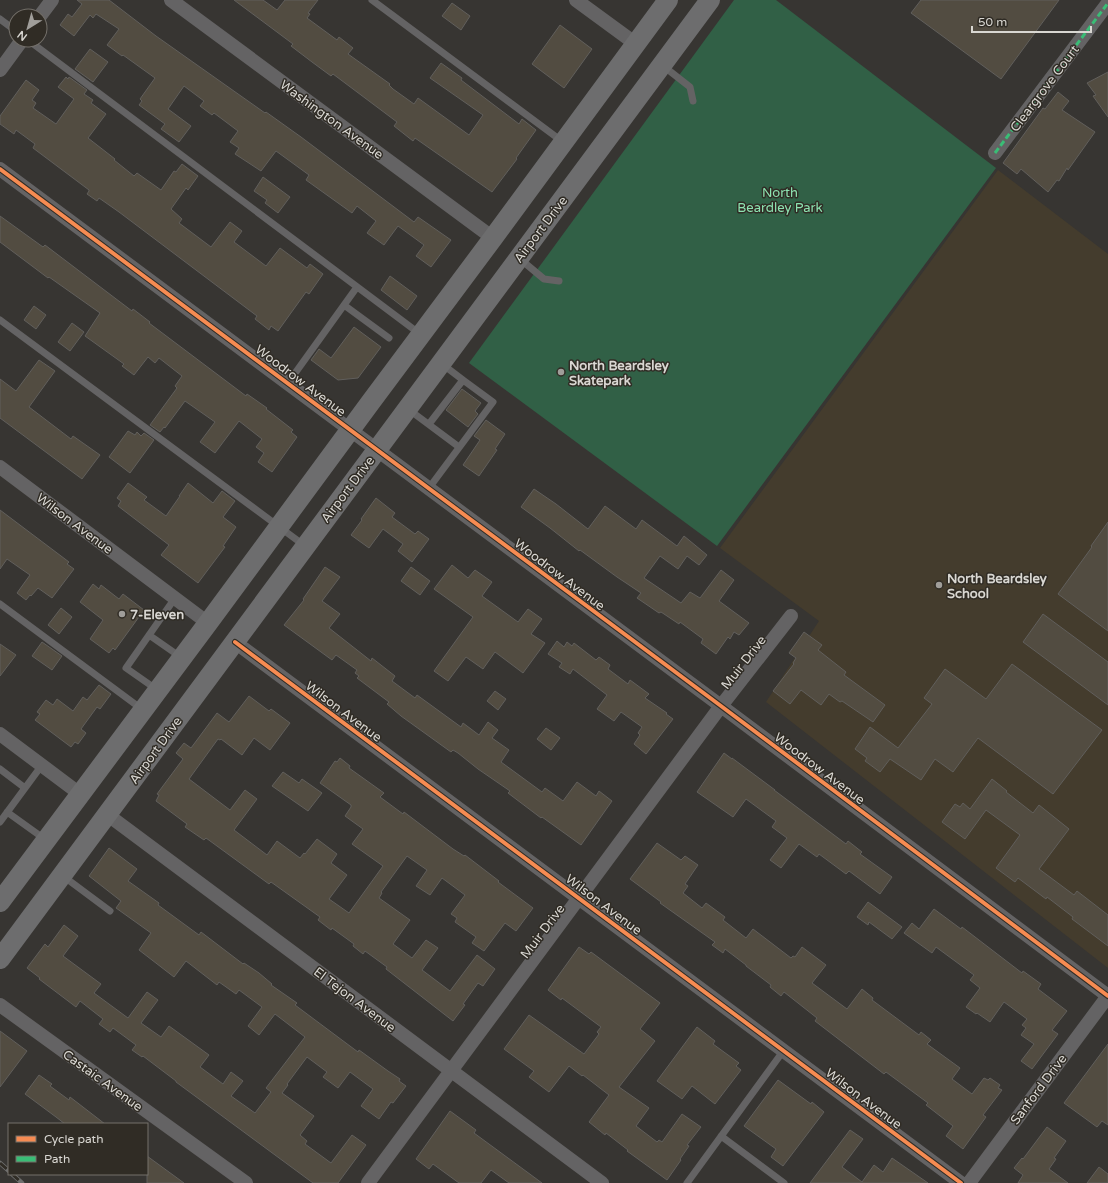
<svg xmlns="http://www.w3.org/2000/svg" width="1108" height="1183" viewBox="0 0 1108 1183" font-family="'Varela Round',sans-serif">
  <rect width="100%" height="100%" fill="#373532"/>
  <!-- education -->
  <path fill="#443c2d" d="M998 170 1108 254V968L766 702 819 621 720 548Z"/>
  <!-- green -->
  <path fill="#316046" d="M734 0H776L996 168 717 546 469 363Z"/>
  <!-- building -->
  <path fill="#524c41" stroke="#615f5c" d="M77 0H109L156 36 265 113 266 112 301 137 414 222 418 217 451 240 431 267 416 256 424 245 398 226 384 245 367 233 376 221 357 206 352 213 306 180 309 175 276 151 261 171 235 154 239 148 230 142 238 131 214 113 212 115 200 106 204 101 184 86 168 109 191 126 179 142 161 129 165 124 139 105 142 101 140 99 155 78 123 55 122 56 107 45 119 29 96 14 93 18 90 15 74 36 60 25 68 14 72 17 82 4Z
    M234 0H263L277 10 285 0H318L308 13 310 14 307 18 337 40 339 37 353 48 348 54 390 84 389 85 393 89 414 104 418 98 469 135 483 115 430 78 441 63 462 78 461 80 519 124 522 119 536 130 516 158 517 159 492 192 415 138 413 141 394 126 397 122 333 74 331 76 312 62 291 46 293 44Z
    M921 0H1059L1001 79 911 13Z
    M452 3 470 16 461 30 442 16Z
    M560 25 592 49 564 88 532 64Z
    M90 49 108 62 93 82 75 69Z
    M1108 72V117L1093 96 1096 95 1087 83Z
    M66 77 68 79 69 77 87 90 84 94 93 100 91 103 106 114 88 138 115 159 114 160 134 176 137 173 161 190 174 171 176 172 182 164 198 176 188 190 186 188 171 209 182 219 179 223 211 247 230 222 242 231 234 242 266 266 280 248 307 268 310 264 323 274 309 294 306 292 278 331 271 326 269 330 255 319 257 316 119 212 99 198 97 201 87 194 89 191V190L33 148 35 144 16 130 14 134 0 124V116L26 80 39 90 32 100 36 103 33 108 56 124 74 99 58 87Z
    M1058 92 1069 101 1062 110 1095 132 1068 170 1067 168 1059 181 1057 180 1048 192 1021 169 1017 174 1003 163 1043 108 1045 109Z
    M263 177 290 197 278 213 265 203 267 200 254 191Z
    M0 216 43 247 45 245 132 311 133 309 150 322 149 323 246 396 247 394 267 408 266 409 293 430 291 432 297 437 272 472 258 462 264 453 256 447 262 439 239 421 215 453 200 442 215 422 185 401 165 428 164 427 160 432 150 425 177 388 175 386 182 376 159 358 155 363 148 357 134 375 122 366 124 364 85 336 100 313 49 277 48 278 0 242Z
    M390 276 417 296 407 310 381 290Z
    M34 306 46 315 36 329 24 320Z
    M72 323 84 332 70 351 58 342Z
    M354 327 381 347 358 378 338 380 311 360 319 349 331 358Z
    M39 360 55 371 29 407 71 439 73 436 100 455 82 479 0 418V379L16 391Z
    M462 389 481 403 475 411 478 414 468 427 446 410Z
    M486 420 505 434 495 449 497 450 479 476 463 465 480 440 474 436Z
    M128 431 135 435 137 432 141 436 144 433 154 440 130 473 109 457Z
    M128 483 147 497 144 500 166 516 180 496H179L188 483 213 503 222 491 235 501 223 517 236 527 223 546 225 547 198 583 161 555 169 545 118 506 121 501 117 498Z
    M534 489 556 504 588 529 605 506 636 529 642 520 677 546 684 536 707 555 699 565 687 556 678 569 660 556 644 578 681 603 690 592 700 598 721 570 734 580 719 601 749 623 739 635 734 632 730 639 728 637 716 654 701 643 703 639 680 622 679 624 661 612 659 613 637 598 641 593 617 577 580 550 579 551 550 528 521 507Z
    M376 498 395 513 392 517 415 534 418 531 429 539 412 562 398 551 403 544 383 529 369 548 351 535 362 520 361 519Z
    M0 510 69 562 67 564 74 569 52 598 38 588 31 596 30 595 26 600 17 593 30 575 7 559 0 569Z
    M1108 522V631L1058 594 1092 547 1091 546Z
    M452 565 468 578 475 570 492 582 482 596 518 622 528 609 542 619 531 634 545 643 523 673 495 652 483 669 466 657 448 681 434 671 473 617 434 589Z
    M325 567 340 577 322 601 340 614 329 628 371 661 372 658 395 676 392 681 415 698 417 695 461 727 463 723 479 735 488 722 498 730 492 738 509 750 501 762 542 792 545 788 563 801 577 782 596 796 599 791 612 801 581 845 542 817 541 818 508 793 510 791 478 769 458 753 453 750 451 752 401 716 387 704 389 702 357 678 359 676 355 673 357 670 336 655 332 660 284 625 304 600 303 599Z
    M411 567 430 581 420 595 401 581Z
    M93 584 99 589 101 585 119 599 123 594 144 610 115 650 113 648 109 653 90 639 103 620 80 602Z
    M61 608 72 617 59 634 48 625Z
    M1043 614 1108 662V705L1023 642Z
    M804 632 822 645 818 650 846 672 844 675 885 705 873 722 842 701 840 702 829 694 821 705 801 690 790 704 773 691 794 664 793 663 796 658 789 653Z
    M557 641 564 647 567 642 572 646 574 643 596 660 599 657 610 665 608 669 628 684 630 680 649 694 645 698 667 713 666 714 673 719 646 754 634 744 640 735 638 733 642 727 621 712 614 721 597 709 607 695 573 669 570 674 559 667 562 663 548 654Z
    M42 642 62 656 52 670 32 656Z
    M0 644 16 655 0 676Z
    M1012 664 1102 730 1053 794 978 738 953 772 935 759 921 780 890 759 880 772 865 761 867 758 855 749 870 727 898 748 932 704 924 698 945 669 986 699Z
    M99 685 111 694 100 709 97 707 81 729 86 733 78 744 75 742 71 747 35 720 40 714 37 712 46 700 53 705 57 699 73 711 83 697 87 700Z
    M495 691 506 699 498 710 487 701Z
    M249 696 269 711 271 709 290 723 270 750 254 738 242 755 221 739 220 740 218 739 189 779 230 810 245 790 257 799 234 830 267 855 277 841 300 858 304 853 305 854 317 839 337 854 331 863 347 875 329 899 349 913 383 866 352 844 363 829 345 816 351 807V805L320 783 335 761 337 762 340 758 350 766 349 768 384 793 380 797 403 814 404 812 453 849 464 856 465 855 499 881 498 882 502 885 533 908 516 931 505 923 484 951 472 943 476 937 455 922 457 918 451 914 465 895 442 878 430 895 416 886 427 870 407 856 381 892 382 893 379 898 410 920 393 944 412 958 426 940 438 948 422 970 450 991 477 955 495 969 483 986 478 983 463 1004 465 1005 453 1021 386 969 387 967 365 951 363 954 353 946 354 944 332 928 331 930 318 920 320 917 271 882 269 884 206 838 204 840 185 827 187 824 156 801 159 795 157 794 183 759 176 753 184 743 191 748 217 713 229 722Z
    M546 728 560 738 551 750 537 739Z
    M724 753 732 759V758L775 790H774L846 844 848 841 862 852 860 854 892 877 880 894 849 871 846 874 819 854 817 857 799 844 781 868 770 860 787 838 772 827 776 821 746 799 733 817 697 792Z
    M283 772 299 783 302 779 322 793 308 811 272 786Z
    M992 779 1007 791 1006 792 1033 813 1039 805 1069 829 1039 869 1074 895 1077 891 1108 915V946L1072 919 1073 917 1047 897 1046 899 1018 878 1015 882 996 868 1020 835 986 810 965 839 942 822 955 804 960 807 963 803 970 809Z
    M657 843 681 860 685 856 698 865 685 884 688 886 683 893 702 908 706 903 725 917 723 920 746 938 753 929 791 958 793 956 795 957 802 947 826 965 812 983 847 1009 862 989 873 998 872 1000 919 1035 921 1032 931 1040 927 1044 960 1068 952 1079 972 1094 984 1078 988 1080 990 1078 1000 1085 998 1088 1002 1090 983 1115 986 1117 963 1149 946 1136 953 1126 926 1105 928 1103 886 1072 884 1074 815 1021 817 1018 784 992 781 996 770 987 771 985 746 966V965L725 949 723 953 712 945 715 942 660 903 661 902 630 879Z
    M109 848 137 869 128 881 159 903 158 905 199 935 201 932 243 964 244 963 259 973 272 984 271 985 297 1003 295 1005 358 1052 359 1050 388 1071 400 1079 399 1081 406 1086 393 1103 391 1102 379 1119 361 1106 373 1089 350 1072 338 1088 323 1077 327 1072 307 1057 287 1084 288 1085 282 1093 314 1116 300 1135 307 1141 305 1144 331 1163 352 1135 366 1145 338 1183H313L176 1082V1081L143 1056 142 1057 132 1050 136 1045 113 1028 110 1032 99 1024 103 1019 80 1001 76 1007 39 979 40 978 27 968 45 944 48 947 64 925 78 936 63 956 101 984 94 993 128 1018 147 992 158 1000 141 1023 161 1037 169 1026 209 1055 200 1067 223 1084 231 1072 243 1081 231 1096 255 1113 271 1092 266 1088 305 1037 275 1014 259 1035 248 1026 262 1007 239 990 236 994 219 982 217 985 186 961 174 977 139 950 151 933 116 908 121 901 89 876Z
    M868 902 902 927 892 939 869 922 868 925 857 917Z
    M934 909 961 929 962 927 1022 973 1023 971 1041 984 1038 989 1067 1011 1052 1030 1058 1034 1032 1069 1021 1061 1034 1044 1021 1035 1026 1028 1022 1025 1027 1019 1004 1002 990 1022 977 1013 976 1014 966 1007 980 988 970 980 974 975 936 947 932 953 904 933 912 923 919 929Z
    M579 947 589 954 591 952 660 1003 640 1029 655 1041 619 1087 649 1108 636 1126 657 1142 659 1140 662 1142 682 1114 701 1127 687 1145 689 1146 680 1159 681 1160 667 1180 627 1151 628 1150 606 1133 605 1135 589 1122 609 1095 583 1075 582 1076 569 1066 549 1092 529 1077 534 1071 504 1049 529 1015 584 1054 599 1034 597 1032 601 1027 562 998 561 1000 548 990Z
    M697 1027 715 1041 713 1044 739 1063 736 1066 741 1070 715 1104 692 1086 682 1099 657 1081Z
    M0 1031 27 1051 0 1087Z
    M1108 1044V1125L1102 1121 1097 1127 1064 1103Z
    M39 1075 52 1084 50 1086 69 1100 70 1097 105 1124H65L56 1117 25 1094Z
    M778 1080 811 1104 812 1102 824 1112 783 1166 771 1157 776 1149 744 1126Z
    M450 1111 476 1130 474 1133 542 1183H509L491 1170 481 1183H459L433 1164 429 1169 416 1159Z
    M1047 1127 1066 1141 1054 1158 1056 1159 1049 1169 1068 1183H1018L1023 1175 1014 1168 1022 1158 1023 1159Z
    M850 1130 863 1139 842 1167 862 1182 874 1165 883 1172 892 1158 928 1183H810Z
    M147 1156 184 1183H147Z
    M1099 1167 1108 1174V1183H1087Z"/>
  <g fill="none" stroke-linecap="round" stroke-linejoin="round">
    <!-- lane -->
    <path stroke="#646364" stroke-width="7" d="M372 0 563 142
      M0 19 16 31
      M28 40 420 334
      M662 65 690 87 693 101
      M520 259 544 279 559 281
      M344 305 389 338
      M0 320 305 546
      M442 364 463 380
      M288 383 357 287
      M408 409 459 447
      M429 424 463 380 493 402 429 488
      M0 604 143 710
      M149 635 182 658
      M156 689 126 668 175 598
      M0 769 25 788
      M7 812 46 840
      M0 822 42 765
      M63 876 110 911
      M721 1136 784 1183
      M687 1183 784 1050"/>
    <!-- street -->
    <path stroke="#646364" stroke-width="14" d="M171 0 493 238
      M576 0 636 44
      M40 16 52 0
      M0 70 22 40
      M995 153 1108 3
      M0 169 721 706 1108 996
      M0 467 208 623
      M235 642 961 1183
      M0 734 80 794
      M108 815 602 1183
      M0 1005 246 1183
      M368 1183 721 706 791 616
      M969 1183 1108 996"/>
    <!-- secondary -->
    <path stroke="#6d6d6e" stroke-width="20" d="M0 902 208 623 370 403 493 238 668 0
      M0 959 710 0"/>
    <!-- rail casing -->
    <g stroke="#6f6f6e" stroke-width="4.5">
      <path id="rail" d="M0 1163 9 1171
        M12 1174 22 1183"/>
    </g>
    <!-- rail -->
    <use href="#rail" stroke="#302c25" stroke-width="3" stroke-dasharray="9" stroke-linecap="butt"/>
    <!-- quiet -->
    <path stroke="#3abd76" stroke-width="3" stroke-dasharray="6 3" stroke-linecap="butt" d="M995 153 1108 3"/>
    <!-- cycleway casing -->
    <g stroke="#302c25" stroke-width="6">
      <path id="cycleway" d="M0 169 721 706 1108 996
        M235 642 961 1183"/>
    </g>
    <!-- cycleway -->
    <use href="#cycleway" stroke="#f68b52" stroke-width="4"/>
  </g>
  <!-- markers -->
  <g fill="#a09e9a" stroke="#302c25" stroke-width="1.5">
    <circle cx="561" cy="372" r="4"/>
    <circle cx="939" cy="585" r="4"/>
    <circle cx="122" cy="614" r="4"/>
  </g>
  <g text-anchor="middle" stroke-width="3" stroke-linejoin="round" paint-order="stroke">
    <!-- street labels -->
    <g font-size="13" fill="#d9d7d2" stroke="#302c25">
      <text transform="translate(1044 88) rotate(-53)" y="5">Cleargrove Court</text>
      <text transform="translate(332 119) rotate(36)" y="5">Washington Avenue</text>
      <text transform="translate(540 229) rotate(-53)" y="5">Airport Drive</text>
      <text transform="translate(301 380) rotate(37)" y="5">Woodrow Avenue</text>
      <text transform="translate(347 489) rotate(-53)" y="5">Airport Drive</text>
      <text transform="translate(75 523) rotate(37)" y="5">Wilson Avenue</text>
      <text transform="translate(560 574) rotate(37)" y="5">Woodrow Avenue</text>
      <text transform="translate(743 662) rotate(-52)" y="5">Muir Drive</text>
      <text transform="translate(344 711) rotate(37)" y="5">Wilson Avenue</text>
      <text transform="translate(155 750) rotate(-54)" y="5">Airport Drive</text>
      <text transform="translate(820 768) rotate(37)" y="5">Woodrow Avenue</text>
      <text transform="translate(604 904) rotate(37)" y="5">Wilson Avenue</text>
      <text transform="translate(542 931) rotate(-53)" y="5">Muir Drive</text>
      <text transform="translate(355 999) rotate(37)" y="5">El Tejon Avenue</text>
      <text transform="translate(103 1080) rotate(36)" y="5">Castaic Avenue</text>
      <text transform="translate(1038 1089) rotate(-53)" y="5">Sanford Drive</text>
      <text transform="translate(864 1098) rotate(37)" y="5">Wilson Avenue</text>
    </g>
    <!-- park labels -->
    <g font-size="13" fill="#8de3b1" stroke="#302c25">
      <text x="780" y="197">North<tspan x="780" dy="15">Beardley Park</tspan></text>
    </g>
    <!-- poi labels -->
    <g font-size="13" font-weight="bold" fill="#d9d7d2" stroke="#302c25" text-anchor="start">
      <text x="569" y="370">North Beardsley<tspan x="569" dy="15">Skatepark</tspan></text>
      <text x="947" y="583">North Beardsley<tspan x="947" dy="15">School</tspan></text>
      <text x="130" y="619">7-Eleven</text>
    </g>
  </g>
  <!-- legend -->
  <rect x="8" y="1123" width="140" height="52" fill="#302c25" stroke="#74706a"/>
  <rect x="16" y="1136" width="20" height="6" fill="#f68b52" stroke="#74706a"/>
  <text x="44" y="1143" font-size="12" fill="#d9d7d2">Cycle path</text>
  <rect x="16" y="1156" width="20" height="6" fill="#3abd76" stroke="#74706a"/>
  <text x="44" y="1163" font-size="12" fill="#d9d7d2">Path</text>
  <!-- north arrow -->
  <g transform="translate(28 28) rotate(217)"><circle r="19" fill="#302c25" stroke="#74706a"/>
  <path d="M0-3L7 15L0 10L-7 15Z" fill="#a09e9a"/>
  <text y="-6" font-size="11" font-weight="bold" text-anchor="middle" fill="#d9d7d2">N</text>
  </g>
  <!-- scale -->
  <path d="M972 26v6h119v-6" fill="none" stroke="#d9d7d2" stroke-width="2"/>
  <text x="978" y="26" font-size="12" fill="#d9d7d2" stroke="#302c25" stroke-width="3" paint-order="stroke">50 m</text>
</svg>
